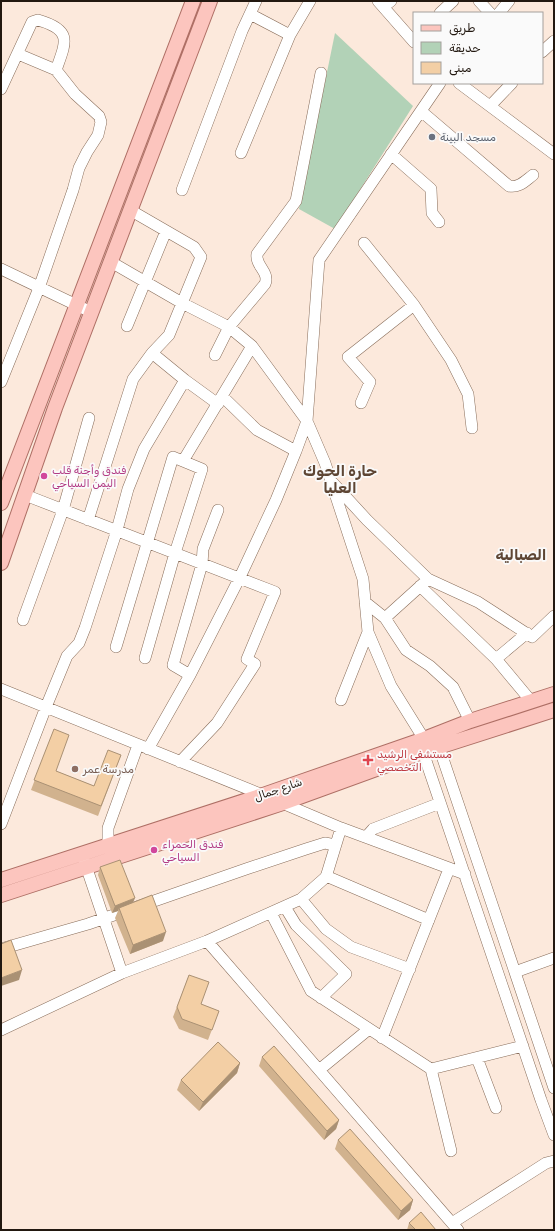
<svg xmlns="http://www.w3.org/2000/svg" width="555" height="1231" viewBox="0 0 555 1231" font-family="Rubik,Vazirmatn,sans-serif">
  <rect width="100%" height="100%" fill="#fce9dc"/>
  <!-- green -->
  <path fill="#b2d2b7" d="M335 33 413 106 335 229 299 209Z"/>
  <g fill="none" stroke-linecap="round" stroke-linejoin="round">
    <!-- minor casing -->
    <g stroke="#886d5a" stroke-width="12">
      <path id="minor" d="M378 1 414 42
        M479 1 490 13
        M383 7 391 1
        M440 13 453 1
        M499 13 509 1
        M250 14 290 35
        M542 52 554 41
        M459 83 554 154
        M1 89 32 22 38 20C73 30 66 42 56 70
        M490 106 512 83
        M421 111 509 186C519 188 525 181 533 175
        M241 153 290 35 310 1
        M391 154 431 189 432 213 439 222
        M182 190 242 31 256 1
        M364 243 414 305 451 360 468 394 472 428
        M111 262 182 303 229 327 252 346 307 421 325 463 363 579 368 632 341 700
        M1 269 91 312
        M127 326 166 231
        M152 353 185 380 218 404
        M215 355 229 327 265 284C270 272 255 266 257 254L296 201 321 73
        M1 382 39 288 73 190 79 168 87 152 98 135 101 122 99 116 75 94 56 70 18 54
        M222 396 257 430 296 451
        M361 403 370 382 348 357 414 305
        M183 461 252 346
        M333 483 367 520 428 579 478 602 532 637 554 616
        M25 495 275 592 247 659 255 664 217 723 180 762
        M88 520 133 379 152 353 169 335 201 257 194 247 130 210
        M420 586 496 659 531 701
        M365 602 385 618 406 650 430 666 453 687 470 721
        M385 618 426 581
        M23 620 63 510 89 418
        M368 632 391 686 424 739
        M116 647 173 457 202 469 175 553 145 658
        M496 659 527 633
        M190 675 173 665 202 564 203 549 218 510
        M1 689 263 795 341 828 465 874
        M439 747 554 1088
        M148 749 190 675 240 577 276 500 296 451 307 421 319 260 440 83
        M423 752 541 1100 554 1135
        M1 824 46 707 67 656 79 643 85 628 117 530 128 489 144 449 185 380
        M366 837 373 829 440 803
        M108 846V828L138 745
        M84 860 122 973
        M326 876 429 920
        M301 899 326 929 351 947 410 969
        M285 907 296 925 346 974 321 998
        M271 913 311 991 431 1069 451 1151
        M207 941 458 1230
        M1 949 88 924 246 869 306 849 325 843 335 845
        M515 972 554 958
        M1 1030 122 973 207 941 301 899 326 877 341 828
        M382 1038 449 869
        M477 1058 496 1108
        M431 1069 523 1046
        M319 1070 369 1029
        M452 1223 546 1163 554 1161"/>
    </g>
    <!-- major casing -->
    <g stroke="#ae6f65" stroke-width="16">
      <path id="major" d="M1 503 193 1
        M1 563 55 408 210 1
        M1 880 263 795 424 739 470 721 554 694
        M1 895 283 803 423 752 554 710"/>
    </g>
    <!-- minor -->
    <use href="#minor" stroke="#fff" stroke-width="11"/>
    <!-- major -->
    <use href="#major" stroke="#fcc5be" stroke-width="14"/>
  </g>
  <!-- wall -->
  <path fill="#d1b28e" d="M54 729 56 771 94 786 121 755 98 816 31 790Z
    M100 867 133 903 163 941 130 954 115 918 118 911 112 913 98 875Z
    M189 975 201 1004 219 1011 208 1040 179 1029 173 1017Z
    M262 1057 339 1120 336 1129 324 1140 259 1066Z
    M240 1063 237 1073 199 1111 177 1090 181 1080Z
    M338 1140 413 1200 410 1210 398 1220 335 1149Z
    M409 1223 436 1230H407Z"/>
  <!-- shaded-wall -->
  <path fill="#aa9174" d="M135 898 132 905 119 908 118 911 112 913 115 906Z
    M166 932 163 941 130 954 133 945Z
    M22 970 19 980 1 986V978Z
    M240 1063 237 1073 199 1111 203 1102Z
    M339 1120 336 1129 324 1140 327 1131Z
    M413 1200 410 1210 398 1220 401 1211Z"/>
  <!-- building -->
  <path fill="#f3cfa5" stroke="#aa9174" d="M54 729 69 735 56 771 94 786 108 750 121 755 101 806 34 780Z
    M120 860 135 898 115 906 100 867Z
    M152 895 166 932 133 945 119 908Z
    M11 940 22 970 1 978V944Z
    M189 975 209 982 201 1004 219 1011 212 1030 182 1019 177 1007Z
    M218 1042 240 1063 203 1102 181 1080Z
    M274 1046 339 1120 327 1131 262 1057Z
    M350 1129 413 1200 401 1211 338 1140Z
    M421 1212 436 1230H416L409 1223Z"/>
  <!-- markers -->
  <circle fill="#6b7280" stroke="#fafafa" stroke-width="1.5" cx="432" cy="137" r="4"/>
  <g fill="#d1479c" stroke="#fafafa" stroke-width="1.5">
    <circle cx="44" cy="476" r="4"/>
    <circle cx="154" cy="850" r="4"/>
  </g>
  <path fill="#e0444e" stroke="#fafafa" stroke-width="1.5" d="M366 754h4v4h4v4h-4v4h-4v-4h-4v-4h4z"/>
  <circle fill="#8d6e63" stroke="#fafafa" stroke-width="1.5" cx="75" cy="769" r="4"/>
  <g text-anchor="middle" stroke-width="3.5" stroke-linejoin="round" paint-order="stroke">
    <!-- worship labels -->
    <g font-size="11" fill="#5b616d" stroke="#fafafa" text-anchor="start">
      <text x="440" y="141">مسجد البينة</text>
    </g>
    <!-- hotel labels -->
    <g font-size="11" fill="#b23c85" stroke="#fafafa" text-anchor="start">
      <text x="52" y="474">فندق وأجنة قلب<tspan x="52" dy="13">اليمن السياحي</tspan></text>
      <text x="162" y="848">فندق الحمراء<tspan x="162" dy="13">السياحي</tspan></text>
    </g>
    <!-- health labels -->
    <g font-size="11" fill="#be3a42" stroke="#fafafa" text-anchor="start">
      <text x="377" y="758">مستشفى الرشيد<tspan x="377" dy="13">التخصصي</tspan></text>
    </g>
    <!-- education labels -->
    <g font-size="11" fill="#785e54" stroke="#fafafa" text-anchor="start">
      <text x="83" y="773">مدرسة عمر</text>
    </g>
    <!-- street labels -->
    <g font-size="11" fill="#221810" stroke="#fafafa">
      <text transform="translate(278 789) rotate(-19)" y="4">شارع جمال</text>
    </g>
    <!-- district labels -->
    <g font-size="15" font-weight="bold" fill="#5e4634" stroke="#fafafa">
      <text x="340" y="476">حارة الحوك<tspan x="340" dy="17">العليا</tspan></text>
      <text x="521" y="560">الصبالية</text>
    </g>
  </g>
  <!-- border -->
  <rect width="555" height="1231" fill="none" stroke="#221810" stroke-width="4"/>
  <!-- legend -->
  <rect x="413" y="12" width="130" height="72" fill="#fafafa" stroke="#a4a09c"/>
  <rect x="421" y="25" width="20" height="6" fill="#fcc5be" stroke="#a4a09c"/>
  <text x="449" y="32" font-size="12" fill="#221810">طريق</text>
  <rect x="421" y="42" width="20" height="12" fill="#b2d2b7" stroke="#a4a09c"/>
  <text x="449" y="52" font-size="12" fill="#221810">حديقة</text>
  <rect x="421" y="62" width="20" height="12" fill="#f3cfa5" stroke="#a4a09c"/>
  <text x="449" y="72" font-size="12" fill="#221810">مبنى</text>
</svg>
